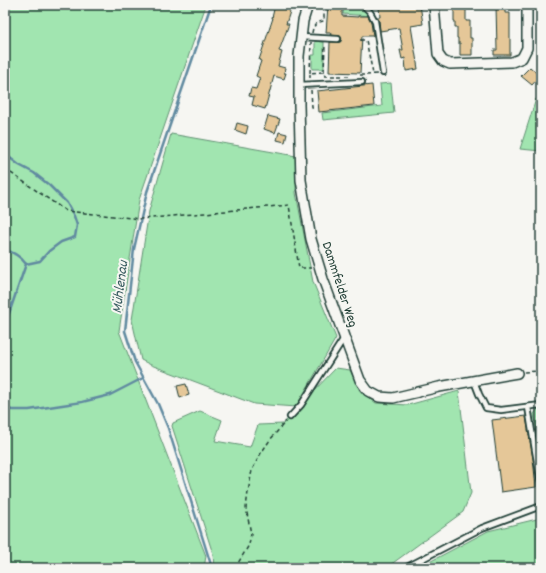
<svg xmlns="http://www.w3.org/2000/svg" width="546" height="573" viewBox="0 0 546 573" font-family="Dekko,sans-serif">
  <rect width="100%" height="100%" fill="#f6f6f2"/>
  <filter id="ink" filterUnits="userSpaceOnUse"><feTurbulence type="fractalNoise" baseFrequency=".025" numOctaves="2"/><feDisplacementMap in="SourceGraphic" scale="8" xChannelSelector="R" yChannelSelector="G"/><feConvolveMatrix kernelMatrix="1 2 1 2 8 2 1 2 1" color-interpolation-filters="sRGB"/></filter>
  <g filter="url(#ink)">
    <!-- green -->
    <path fill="#a1e5b0" stroke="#609172" d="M5 5H206L139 200 119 331 206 556 204 568H5Z
      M344 5C359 5 359 5 370 16L343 14Z
      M315 41 324 42V69H312V55H315Z
      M391 83 394 113 323 120 322 113 382 106 380 84Z
      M541 94V151L520 149 536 99Z
      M171 134 296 156V193L313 282 336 338 296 407 254 404 151 365 141 360 132 320 149 211Z
      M336 368 350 370 360 391 376 403 408 405 459 391 471 493 463 512 386 568H214L213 554 172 426 173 423 200 411 222 420 215 441 250 447 258 425 283 424 301 405 307 398Z
      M541 408V432H537L534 414 538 409Z
      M541 518V568H418L488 531Z"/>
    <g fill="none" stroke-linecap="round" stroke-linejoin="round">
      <!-- stream -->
      <path stroke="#618aa0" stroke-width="2.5" d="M211 5 147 192 134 249 125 331 135 362 158 404 168 428 212 568
        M5 154 19 165 34 173 49 185 67 203 74 216 77 225 75 237 61 242 49 251 40 261 26 264 5 325
        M5 250C13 252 21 257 26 264
        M5 408 12 410H29L82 402 110 395 143 378"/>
    </g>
    <!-- building -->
    <path fill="#e5c798" stroke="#1f3d34" d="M275 5H292L286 24H289L279 51 282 52 278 66 285 68 284 73H286L284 79 274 76 265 109 252 105 254 97 249 96 251 88 256 89 260 78 256 76 261 61 259 60 273 18H272Z
      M328 5H342V16L358 17V16H368L371 22 373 36H362L360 73 329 72 330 42H339L342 39 340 36 330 35 331 33H326Z
      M391 5H420L423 24 411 26 418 69 406 71 405 58 402 59 400 50H403L399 28 380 31 379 20 377 17H380L379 7Z
      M454 5H466V21H470V38H472V55H460V43H458V38H457V27H455V21H454Z
      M496 5H505V13H510V55H494V50H497Z
      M530 67 540 76 532 85 521 76Z
      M372 85 374 106 319 112 317 91Z
      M268 116 280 119 275 133 264 129Z
      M237 123 248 126 246 134 235 130Z
      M279 132 287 134 285 142 277 140Z
      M186 384 189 395 180 398 177 386Z
      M526 416 533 459 536 487 501 492 492 420Z"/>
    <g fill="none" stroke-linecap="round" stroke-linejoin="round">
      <!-- lane casing -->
      <g stroke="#1f3d34" stroke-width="8">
        <path id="lane" d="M363 5 370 12 375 21 383 73
          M301 37 338 39
          M299 85 362 82
          M474 381 479 394 486 408 501 410 541 405
          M528 407 535 450 541 483
          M290 417 301 405 344 338
          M405 568 482 528 541 506"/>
      </g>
      <!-- street casing -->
      <g stroke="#1f3d34" stroke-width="12">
        <path id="street" d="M308 5 303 21 299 56V105L301 180 311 239 323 279 360 380 368 391 379 397 393 398 439 387 517 373
          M434 5 438 54 443 61 450 64 512 62 522 58 527 48V5"/>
      </g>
      <!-- path -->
      <path stroke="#1f3d34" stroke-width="1.5" stroke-dasharray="4 3" stroke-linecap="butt" d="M312 33C313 26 316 22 324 21V11L321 8
        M360 40H366L373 74
        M324 72 325 44
        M310 73 311 42
        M360 75H366
        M366 75 377 74
        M325 77V76H352
        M310 78V73L324 72 325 76
        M311 90 312 107H313
        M5 169 66 211 141 219 289 205 299 268H311
        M524 372 541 371
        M235 568 249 545 251 534 246 508 248 492 252 470 261 453 270 440 286 421"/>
      <!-- lane -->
      <use href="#lane" stroke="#f6f6f2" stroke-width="4.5"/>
      <!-- street -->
      <use href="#street" stroke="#f6f6f2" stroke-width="9"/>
    </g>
  </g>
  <g text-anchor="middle" stroke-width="4" stroke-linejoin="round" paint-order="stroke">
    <!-- street labels -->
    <g font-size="14" fill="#1f3d34" stroke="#f6f6f2">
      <text transform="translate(341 284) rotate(72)" y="5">Dammfelder Weg</text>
    </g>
    <!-- water labels -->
    <g font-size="15" font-style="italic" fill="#3a5d61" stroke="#f6f6f2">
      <text transform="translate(119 287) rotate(-83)" y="5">Mühlenau</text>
    </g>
  </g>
  <!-- margin -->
  <rect width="546" height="573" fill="none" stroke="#f6f6f2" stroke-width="20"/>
  <rect x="10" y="10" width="526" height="553" fill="none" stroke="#1f3d34" stroke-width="1.5" filter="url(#ink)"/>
</svg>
